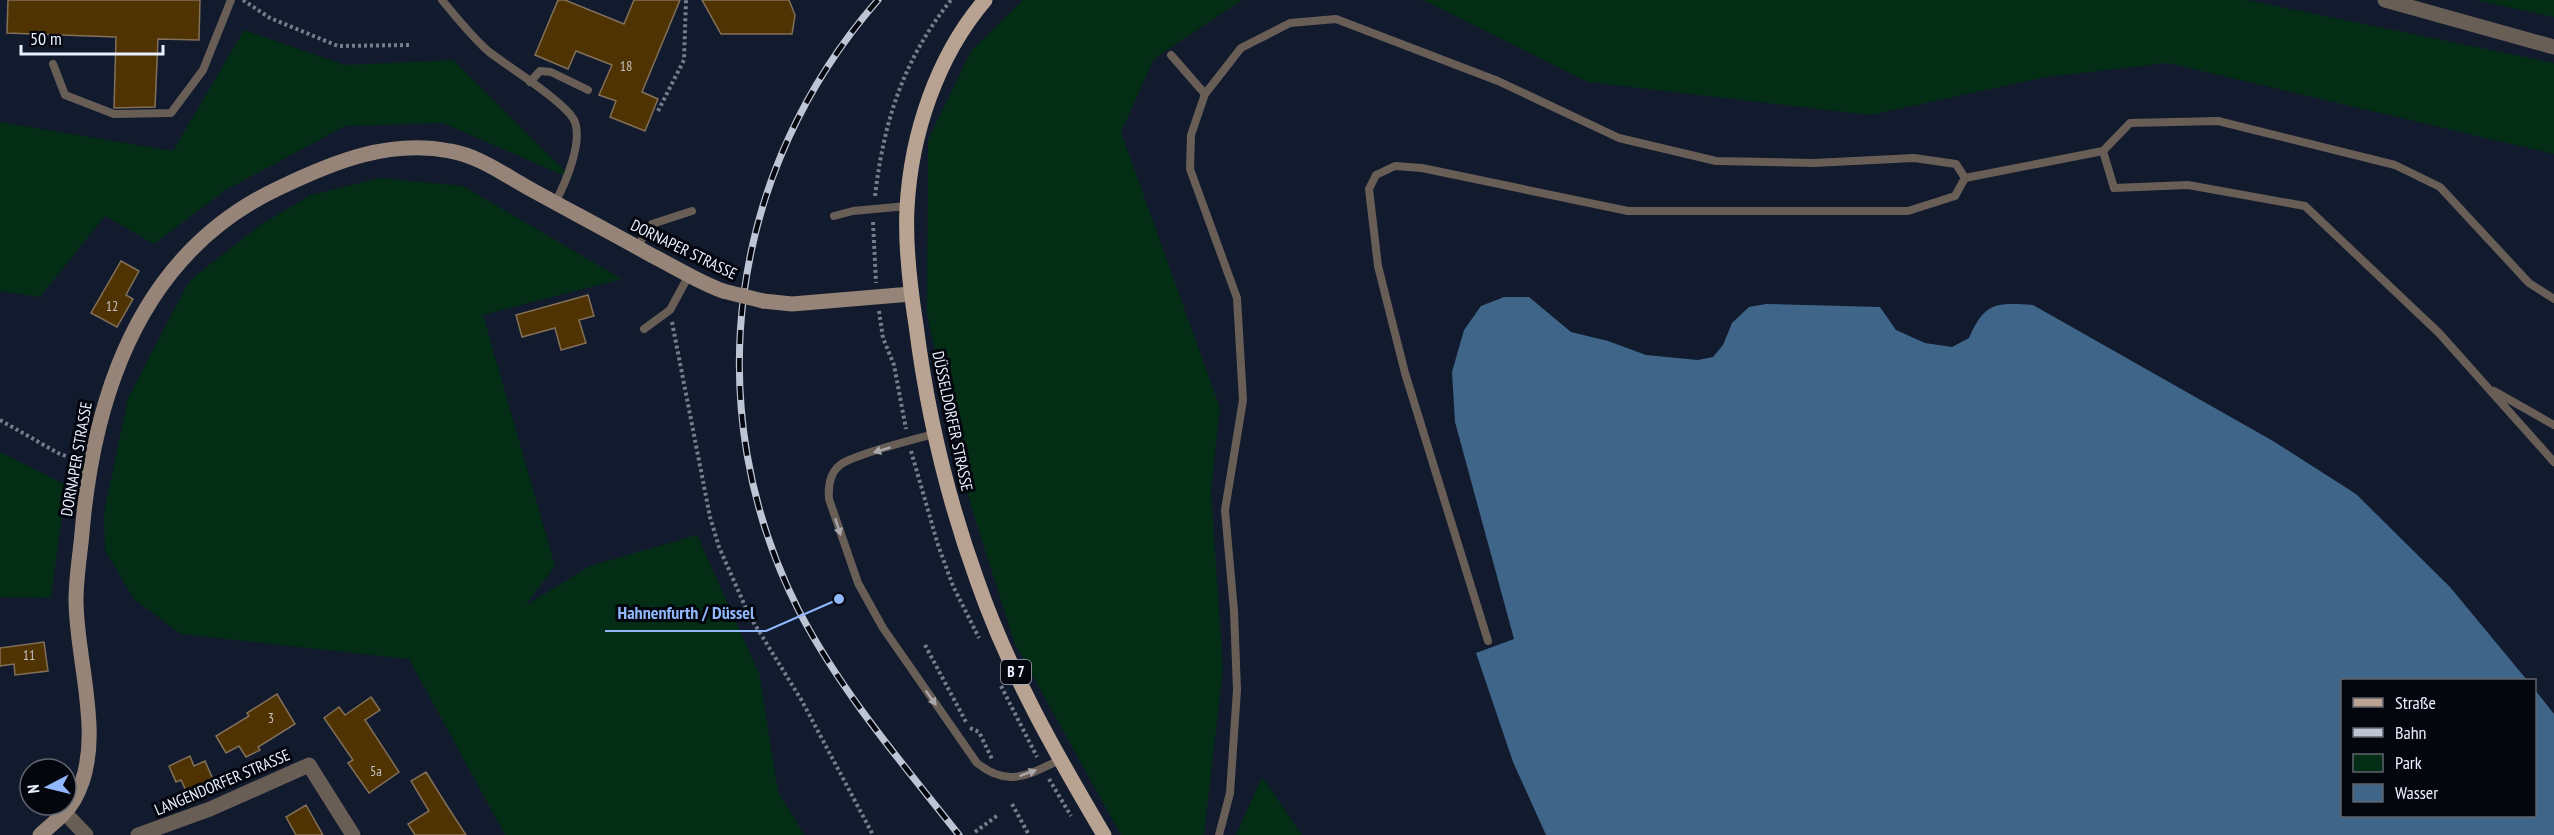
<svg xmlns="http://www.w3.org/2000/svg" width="2554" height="835" viewBox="0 0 2554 835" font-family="'PT Sans Narrow',sans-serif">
  <rect width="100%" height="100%" fill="#121a2e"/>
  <!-- green -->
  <path fill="#042d15" d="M1023 0H1242L1154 59 1121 132 1220 408 1211 492 1223 668 1204 835H1121L1015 644 970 503 927 315 928 140 971 51Z
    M1423 0H2247L2554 63V154L2168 63 2046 77 1871 115 1588 82Z
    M2476 0H2554V17Z
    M244 30 345 65 453 60 574 180 443 123 345 126 224 191 154 244 105 216 40 297 0 291V122L173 151Z
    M380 178 463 186 622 279 483 315 555 566 525 606 590 566 697 535 759 673 778 791 804 835H505L409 659 181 634 134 599 105 550 104 513 128 398 187 285 195 276 262 224 311 195Z
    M0 452 66 485 51 598 0 597Z
    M1262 777 1302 835H1236Z"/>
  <!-- water -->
  <path fill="#3f6588" d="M1504 297H1529L1571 332 1608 341 1646 355 1698 360 1713 357 1723 345 1732 323 1749 307 1766 304 1880 307 1896 330 1925 343 1952 347 1969 338C1985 301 1997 303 2033 305L2273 441 2356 494 2450 587 2527 680H2342V816H2534L2535 690 2554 714V835H1546L1513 762 1476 653 1514 639 1455 422 1452 372 1464 330 1481 306Z"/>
  <!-- building -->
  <path fill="#503303" stroke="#827059" stroke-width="1.5" d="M8 0H200L199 40 158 39 155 107 114 108 116 37 7 33Z
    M558 0H565L624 24 634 0H680L642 92 658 99 645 131 610 117 616 101 599 95 612 65 576 51 568 69 535 55Z
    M702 0H789L795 15 792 34H721Z
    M121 261 139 271 126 295 133 299 117 327 91 313Z
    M588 295 594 316 579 320 586 343 561 350 555 328 522 337 516 315Z
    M44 642 48 671 15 675 14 664 0 666V648Z
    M277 694 295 724 258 747 260 750 246 757 239 746 226 753 216 736 249 716 247 713Z
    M371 697 380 710 365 720 399 772 369 793 348 763 353 760 324 718 339 707 345 715Z
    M190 756 194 766 205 761 216 786 189 797 181 780 176 782 169 766Z
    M426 772 444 801 466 835H415L408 824 429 811 411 781Z
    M306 805 323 835H296L286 817Z"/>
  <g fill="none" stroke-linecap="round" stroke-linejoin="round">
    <!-- path -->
    <path stroke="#757c8e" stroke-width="4" stroke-dasharray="3 3" stroke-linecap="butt" d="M243 0 270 18 338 46 410 45
      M658 111 684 60 686 0
      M875 196C884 121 903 60 951 0
      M873 222 876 283
      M879 311 883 338 894 365 906 429
      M672 322 710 517 719 547 749 615 802 701 873 835
      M0 420 58 453 76 460
      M911 451 938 545 953 586 979 638
      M925 645 966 722
      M1001 686 1037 757
      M970 728 979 732 992 759
      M1049 779 1071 816
      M1012 804 1029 835
      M975 832 998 815"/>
    <!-- service -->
    <path stroke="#685e56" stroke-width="8" d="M442 0C456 17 471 36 488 51 507 66 564 101 574 120 584 141 565 184 555 203
      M1171 55 1205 94
      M53 64 65 95 114 114 171 113 203 70 231 0
      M530 82 540 71 551 72 588 90
      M1965 178 2103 151
      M834 216 853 211 907 206
      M637 247 652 224 692 211
      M2554 299 2529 283 2440 187 2395 165 2218 121 2130 123 2103 151 2114 188 2188 185 2305 206 2439 333 2554 462
      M644 329 670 310 689 275
      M2494 391 2554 425
      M934 434C915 439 852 455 840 465 830 473 828 487 829 499L858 583 883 628 977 763C1008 788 1027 775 1060 760
      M1219 835 1230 793 1237 690 1234 611 1225 510 1243 400 1237 298 1190 169 1191 135 1205 94 1241 48 1290 23 1336 19 1498 81 1619 138 1716 161 1814 163 1914 158 1956 164 1965 178 1955 196 1908 211H1628L1422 168 1395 166 1376 175 1369 189 1378 266 1405 373 1488 641"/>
    <!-- minor -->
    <path stroke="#685e56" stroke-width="15" d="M2385 0 2554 47
      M65 813 86 835
      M138 835 210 809 309 765 353 835"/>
    <!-- secondary -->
    <path stroke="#958477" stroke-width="15" d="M763 301 792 304 911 294
      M40 835C52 824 66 814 74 800 107 743 76 662 76 600 76 578 80 555 82 533 94 391 142 252 279 188 333 162 389 139 450 151 480 156 506 176 532 190 572 212 612 233 651 255 675 267 698 282 723 291"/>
    <!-- primary -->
    <path stroke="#b8a291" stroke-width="15" d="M985 0C937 56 911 134 907 208 905 247 910 287 916 325 927 412 947 497 977 580 1008 670 1056 754 1104 835"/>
    <!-- rail casing -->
    <g stroke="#bdc4d4" stroke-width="7">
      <path id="rail" d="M878 0C729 170 696 408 799 611 841 692 903 764 959 835"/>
    </g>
    <!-- rail -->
    <use href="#rail" stroke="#04060e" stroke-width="4.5" stroke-dasharray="14" stroke-linecap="butt"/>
    <!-- secondary-bridge -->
    <path stroke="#958477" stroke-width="15" d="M723 291 763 301"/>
  </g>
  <!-- one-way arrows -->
  <defs><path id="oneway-solid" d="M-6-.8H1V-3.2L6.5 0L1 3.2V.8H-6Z" transform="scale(1.5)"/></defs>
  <g fill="#a9a7aa">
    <use href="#oneway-solid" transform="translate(882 450) rotate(163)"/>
    <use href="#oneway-solid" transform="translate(838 527) rotate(72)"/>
    <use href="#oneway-solid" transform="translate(931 698) rotate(55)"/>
    <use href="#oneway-solid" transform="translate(1028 773) rotate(-20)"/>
  </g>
  <g text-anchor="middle" stroke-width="6" stroke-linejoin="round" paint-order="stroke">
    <!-- number labels -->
    <g font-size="14" fill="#c4c1c0">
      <text x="626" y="71">18</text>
      <text x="112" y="311">12</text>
      <text x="29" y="660">11</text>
      <text x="271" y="723">3</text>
      <text x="376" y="776">5a</text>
    </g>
    <!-- shield labels -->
    <rect fill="#04060e" stroke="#a5aab7" stroke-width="1.5" x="1001" y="660" width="30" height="24" rx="4.5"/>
    <g font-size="15" font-weight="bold" fill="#eaf0ff">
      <text x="1016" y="677">B 7</text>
    </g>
    <!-- street labels -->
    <g font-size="16" fill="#eaf0ff" stroke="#04060e">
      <text transform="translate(684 249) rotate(26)" y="6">DORNAPER STRASSE</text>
      <text transform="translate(953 421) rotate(78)" y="6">DÜSSELDORFER STRASSE</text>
      <text transform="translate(76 459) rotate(-80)" y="6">DORNAPER STRASSE</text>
      <text transform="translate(222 782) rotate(-23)" y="6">LANGENDORFER STRASSE</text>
    </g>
  </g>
  <!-- callouts -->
  <path fill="none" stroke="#91b8fd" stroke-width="2" d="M839 599L766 631H605"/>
  <circle fill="#91b8fd" stroke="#04060e" stroke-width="2" cx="839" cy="599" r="6"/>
  <g font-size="18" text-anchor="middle" font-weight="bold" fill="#91b8fd" stroke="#04060e" stroke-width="6" stroke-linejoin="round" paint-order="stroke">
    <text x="686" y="619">Hahnenfurth / Düssel</text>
  </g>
  <!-- legend -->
  <rect x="2341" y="679" width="195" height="138" fill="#04060e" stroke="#60646e" stroke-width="1.5"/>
  <rect x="2353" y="698" width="30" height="9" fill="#b8a291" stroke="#60646e" stroke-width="1.5"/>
  <text x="2395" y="709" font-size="18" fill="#eaf0ff">Straße</text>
  <rect x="2353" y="728" width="30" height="9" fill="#bdc4d4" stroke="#60646e" stroke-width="1.5"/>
  <text x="2395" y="739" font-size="18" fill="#eaf0ff">Bahn</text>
  <rect x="2353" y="754" width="30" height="18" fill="#042d15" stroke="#60646e" stroke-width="1.5"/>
  <text x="2395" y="769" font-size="18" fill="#eaf0ff">Park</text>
  <rect x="2353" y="784" width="30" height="18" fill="#3f6588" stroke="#60646e" stroke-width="1.5"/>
  <text x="2395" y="799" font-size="18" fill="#eaf0ff">Wasser</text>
  <!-- north arrow -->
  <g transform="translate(48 787) rotate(263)"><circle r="28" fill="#04060e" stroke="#60646e" stroke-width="1.5"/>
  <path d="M0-4.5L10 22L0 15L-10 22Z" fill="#91b8fd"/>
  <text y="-9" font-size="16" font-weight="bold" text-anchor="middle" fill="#eaf0ff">N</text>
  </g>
  <!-- scale -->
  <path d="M21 45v9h142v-9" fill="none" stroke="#eaf0ff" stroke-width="3"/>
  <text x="30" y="45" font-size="18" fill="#eaf0ff" stroke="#04060e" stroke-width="4.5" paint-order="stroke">50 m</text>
</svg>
